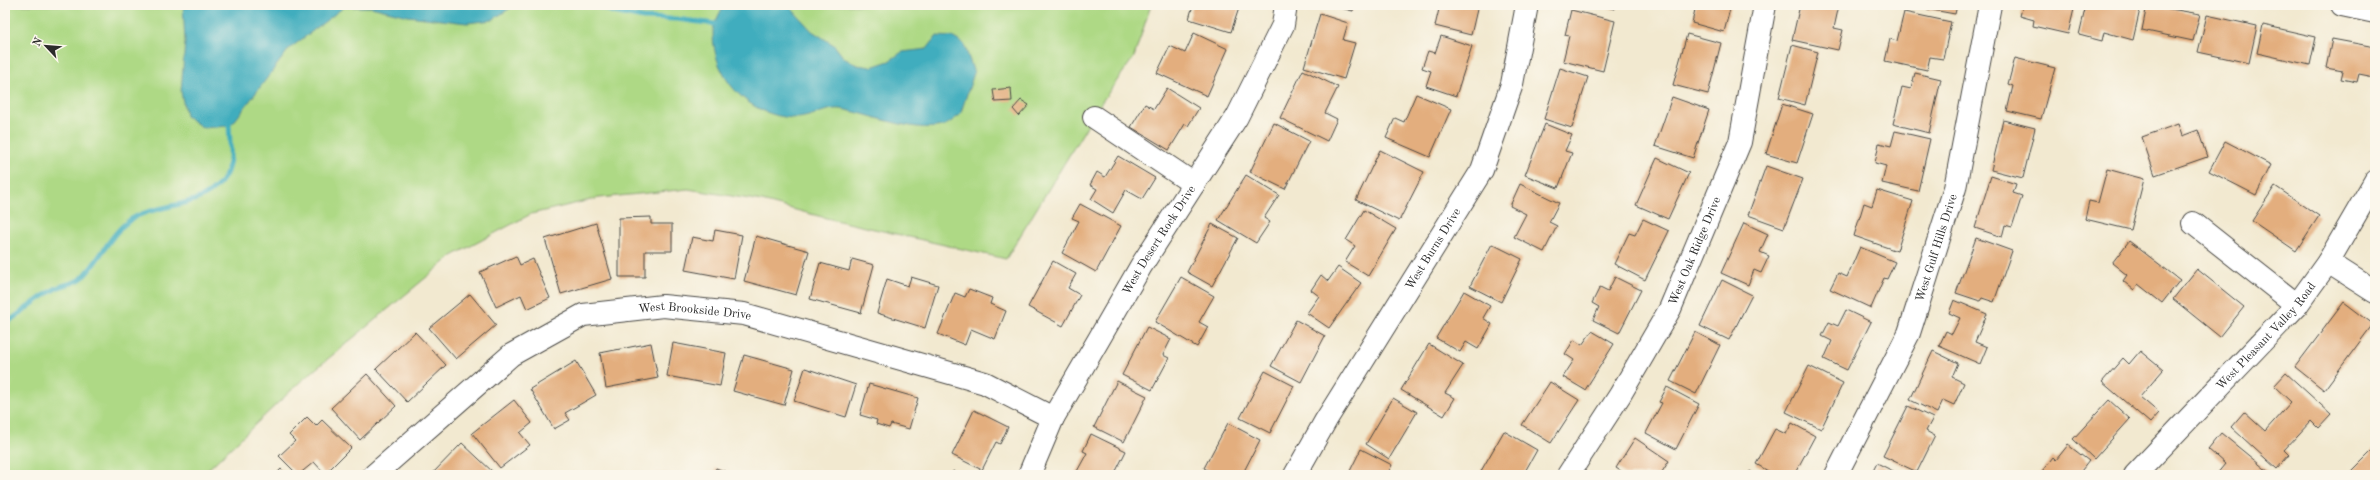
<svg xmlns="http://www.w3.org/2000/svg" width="2380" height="480" viewBox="0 0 2380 480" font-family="'Old Standard TT',serif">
  <rect width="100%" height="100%" fill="#fbf7ec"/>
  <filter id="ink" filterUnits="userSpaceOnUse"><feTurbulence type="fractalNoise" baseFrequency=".025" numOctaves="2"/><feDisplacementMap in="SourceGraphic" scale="8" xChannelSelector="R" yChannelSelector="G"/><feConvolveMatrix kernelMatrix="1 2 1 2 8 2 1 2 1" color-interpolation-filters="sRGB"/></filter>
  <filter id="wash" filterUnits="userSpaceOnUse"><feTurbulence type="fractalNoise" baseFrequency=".012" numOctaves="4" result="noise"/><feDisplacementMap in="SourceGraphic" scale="16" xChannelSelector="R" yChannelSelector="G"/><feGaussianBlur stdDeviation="0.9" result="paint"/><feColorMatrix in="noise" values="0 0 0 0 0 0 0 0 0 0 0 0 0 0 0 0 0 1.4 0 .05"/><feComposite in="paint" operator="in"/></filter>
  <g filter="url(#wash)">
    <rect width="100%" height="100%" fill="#f2e9d0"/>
    <!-- green -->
    <path fill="#aed985" stroke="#6c8258" d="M5 5H1151L1134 57 1101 103 1006 259 826 218 762 201 688 189 599 198 531 214 452 256 300 382 202 475H5Z"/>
    <!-- water -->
    <path fill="#40adbe" stroke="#366c74" d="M183 5H515L492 20 467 23 408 16 371 7H344L289 49 233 123 229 126 203 128 186 116 181 92 185 42Z
      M724 5H788L812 31 834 45 844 58 857 65 871 67 889 61 902 52 927 49 937 36 952 37 964 44 974 73 960 115C955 118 948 125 942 126 913 133 870 114 841 109 826 107 809 119 794 118 748 116 713 78 713 33 713 24 720 13 724 5Z"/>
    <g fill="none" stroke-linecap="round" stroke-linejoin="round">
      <!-- stream -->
      <path stroke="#40adbe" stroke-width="5" d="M594 5 613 12 643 18 676 19 715 24
        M5 324C21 313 38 298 55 289 63 284 76 284 83 277 102 258 112 228 137 216 164 203 200 208 221 182 235 165 229 142 229 121"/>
    </g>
    <g id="blocks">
      <!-- building -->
      <path fill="#e3ae7e" d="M1193 5H1240L1231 32 1189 19Z
        M1329 5H1354L1353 11Z
        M1440 5H1478L1471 35 1435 26Z
        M1601 5H1615L1614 9Z
        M1696 5H1731L1724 32 1692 23Z
        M1800 5H1839L1834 28 1843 30 1838 50 1792 40Z
        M1928 5H1957L1955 14 1927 9Z
        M2023 5H2075L2068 34 2033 26 2034 20 2020 16Z
        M2086 5H2141L2133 40 2104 32 2102 41 2079 35Z
        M2147 5 2200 14 2193 41 2142 30Z
        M1571 10 1615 21 1603 71 1563 61 1569 36 1565 35Z
        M1904 12 1951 22 1943 59 1930 57 1927 70 1885 61 1890 39 1897 41Z
        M1320 14 1348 23 1343 40 1355 43 1344 79 1304 67Z
        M2207 15 2257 26 2249 63 2198 52Z
        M2263 25 2316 37 2310 65 2257 53Z
        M1194 33 1228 49 1207 96 1157 73 1170 46 1185 53Z
        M1687 34 1721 43 1708 94 1673 85Z
        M1441 36 1472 46 1456 96 1426 86 1431 71 1422 68 1428 51 1435 53Z
        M2332 39 2375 47 2374 77 2359 74 2357 82 2341 79 2343 71 2326 68Z
        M1792 45 1818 52 1805 105 1779 98Z
        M2015 58 2055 68 2041 119 2007 111 2013 86 2008 84Z
        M1560 68 1588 77 1572 128 1544 119Z
        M1303 70 1338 87 1325 113 1337 119 1327 141 1280 118Z
        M1915 73 1941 79 1929 133 1893 124 1902 87 1911 89Z
        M1011 88 1012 101 995 102 993 90Z
        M1167 88 1199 108 1188 126 1185 124 1169 150 1131 127 1145 104 1154 109Z
        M1416 94 1451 109 1430 157 1386 138 1395 118 1404 122Z
        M1672 97 1709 110 1693 158 1655 146Z
        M1021 100 1029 105 1019 116 1013 109Z
        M1782 104 1813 114 1797 163 1766 154Z
        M2003 120 2035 128 2023 178 1991 170Z
        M1274 123 1309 141 1285 189 1250 172Z
        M1545 124 1572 135 1565 151 1572 153 1558 188 1525 175Z
        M2178 124 2182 136 2198 130 2207 157 2155 175 2142 137Z
        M1895 131 1930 139 1918 191 1882 183 1886 166 1875 163 1879 143 1891 146Z
        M2225 141 2271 165 2256 195 2209 171Z
        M1380 150 1424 172 1399 221 1356 200Z
        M1118 156 1155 178 1142 199 1126 190 1113 213 1091 199 1097 189 1090 185 1097 172 1105 177Z
        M1657 158 1689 173 1668 219 1636 205Z
        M1766 166 1803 179 1784 228 1748 215Z
        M2107 169 2144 179 2131 230 2085 219 2089 201 2098 203Z
        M1246 175 1279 195 1264 218 1270 222 1256 243 1218 220Z
        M1991 176 2016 184 2013 193 2022 196 2012 227 2005 225 2002 237 1975 228Z
        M1520 184 1559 203 1549 222 1557 226 1544 252 1514 237 1526 214 1510 206Z
        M2275 186 2319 216 2296 251 2252 221Z
        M1877 190 1913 201 1897 251 1854 236 1864 203 1872 206Z
        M1080 204 1121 226 1096 272 1062 253 1079 221 1072 218Z
        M1364 210 1396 229 1368 276 1345 262 1355 246 1346 240Z
        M651 217V224H672V251H645V277H619V218Z
        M1643 219 1669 231 1645 280 1614 264 1629 233 1635 235Z
        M596 223 612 279 561 294 545 239Z
        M1744 223 1768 234 1760 252 1769 256 1761 273 1754 270 1748 285 1721 273Z
        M1212 224 1238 238 1212 286 1187 272Z
        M715 230 742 235 734 279 685 270 692 237 713 241Z
        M756 236 809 251 796 295 744 281Z
        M1976 238 2012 251 1994 302 1982 298 1980 301 1956 293Z
        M2129 241 2180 280 2162 303 2138 284 2134 290 2123 281 2127 275 2112 263Z
        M1492 244 1522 259 1501 302 1470 286Z
        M1860 247 1895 262 1887 279 1884 278 1871 308 1830 289 1838 273 1847 277Z
        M516 256 520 265 533 259 550 298 527 309 521 295 496 307 480 272Z
        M852 259 874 265 861 313 810 299 820 263 849 271Z
        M1053 261 1076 274 1068 288 1080 295 1063 326 1028 307Z
        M1338 267 1361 283 1329 328 1307 313 1319 296 1311 290 1321 275 1328 281Z
        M2197 269 2244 307 2220 337 2173 299Z
        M911 277 938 285 925 328 877 313 887 279 908 286Z
        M1181 277 1214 296 1199 322 1208 327 1197 347 1155 322Z
        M1615 277 1641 290 1619 333 1593 320 1599 307 1592 303 1600 287 1608 291Z
        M1722 280 1752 295 1729 340 1700 326Z
        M969 289 992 298 990 304 1006 311 995 339 971 329 965 345 938 334 955 293 965 297Z
        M1464 291 1490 306 1483 318 1492 324 1478 349 1466 342 1460 352 1436 338Z
        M470 294 496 325 456 359 429 328Z
        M1954 300 1987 314 1975 342 1987 347 1980 364 1939 346 1946 331 1952 334 1960 318 1949 313Z
        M2344 302 2373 324 2324 390 2295 367Z
        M1846 310 1871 322 1847 370 1824 359 1832 341 1822 336 1829 322 1838 326Z
        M1296 320 1325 336 1301 382 1271 366Z
        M1147 327 1171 339 1163 355 1169 358 1152 390 1122 375Z
        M1592 331 1614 344 1585 390 1563 377 1574 360 1565 354 1574 340 1582 345Z
        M415 332 446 365 407 402 376 369Z
        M1695 332 1720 345 1696 394 1670 381Z
        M651 343 658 378 606 388 600 353Z
        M673 343 726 353 720 386 667 376Z
        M1429 344 1463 365 1445 393 1455 398 1444 416 1401 390Z
        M1933 351 1958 363 1952 377 1964 383 1954 405 1943 400 1937 413 1910 400Z
        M2140 351 2163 370 2140 397 2159 413 2150 423 2102 382 2123 358 2129 364Z
        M744 355 794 369 784 405 733 391Z
        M576 361 596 395 565 413 570 420 554 429 530 389Z
        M1809 366 1843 383 1821 429 1786 412Z
        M805 368 856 385 846 417 794 401Z
        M1265 371 1294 386 1270 433 1240 418Z
        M2286 373 2331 414 2318 428 2311 421 2284 450 2289 455 2277 469 2231 427 2244 412 2265 431 2291 402 2274 386Z
        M367 374 396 406 360 440 331 408Z
        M1117 381 1147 396 1124 442 1094 427Z
        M1550 382 1579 400 1551 443 1522 425Z
        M869 384 918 398 909 429 891 424 889 428 876 424 877 420 860 415Z
        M1667 387 1699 404 1676 449 1646 433 1662 403 1659 402Z
        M1393 398 1417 412 1389 459 1366 444Z
        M514 400 532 423 520 433 530 445 500 468 472 433Z
        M2109 400 2130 419 2094 459 2073 439Z
        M1908 406 1933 418 1926 431 1935 436 1917 472 1883 456Z
        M974 410 1008 427 1000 444 996 442 982 470 952 455Z
        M307 417 316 426 322 420 351 448 325 474 314 462 298 475 279 456 295 441 289 435Z
        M1228 423 1260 440 1242 475H1216L1204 468Z
        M1792 423 1815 436 1794 475H1775L1756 464 1775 429 1786 434Z
        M1504 431 1537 450 1523 475H1488L1481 471Z
        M2221 433 2270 473 2269 475H2216L2225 464 2208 449Z
        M1091 434 1126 451 1114 475H1075L1087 453 1083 451Z
        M1635 438 1669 461 1660 475H1627L1616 468Z
        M462 443 494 473 492 475H431Z
        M2068 445 2089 461 2078 475H2039L2053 457 2056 460Z
        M2375 448V475H2348Z
        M1361 449 1392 465 1387 475H1348Z
        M1877 463 1901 475H1871Z
        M716 468 734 475H714Z
        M281 469 287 475H275Z
        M953 471 961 475H951Z
        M1750 471 1756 475H1748Z
        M656 473 673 474V475H655Z"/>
    </g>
  </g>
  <g filter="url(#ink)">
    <use href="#blocks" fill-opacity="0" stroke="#494844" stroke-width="1"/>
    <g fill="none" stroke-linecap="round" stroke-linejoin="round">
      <!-- minor casing -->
      <g stroke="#494844" stroke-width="24">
        <g id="minor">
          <path d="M2342 5 2375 12"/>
          <path d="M1094 117 1194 184"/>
          <path d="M2193 223 2297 305"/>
          <path d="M2328 262 2375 292"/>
          <path id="s1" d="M374 475 511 355 583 315 663 306 744 314 985 383 1053 418"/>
          <path id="s2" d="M1029 475 1053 418 1099 339 1141 266 1237 117 1283 25 1286 5"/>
          <path id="s3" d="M1295 475 1326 420 1482 170 1512 84 1527 5"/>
          <path id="s4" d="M1568 475 1620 395 1670 309 1740 142 1765 5"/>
          <path id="s5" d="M1836 475 1909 333 1955 188 1990 5"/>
          <path id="s6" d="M2135 475 2297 305 2328 262 2375 181"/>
        </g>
      </g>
      <!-- minor -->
      <use href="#minor" stroke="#fff" stroke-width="22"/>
    </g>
  </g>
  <g text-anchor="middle" stroke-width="3" stroke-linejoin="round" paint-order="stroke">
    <!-- street labels -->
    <g font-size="12" fill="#2b2b2b" stroke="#fbf7ec">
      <text dy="4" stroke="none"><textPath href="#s2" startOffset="269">West Desert Rock Drive</textPath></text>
      <text dy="4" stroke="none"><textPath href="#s5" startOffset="249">West Gulf Hills Drive</textPath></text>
      <text dy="4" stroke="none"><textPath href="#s3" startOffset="265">West Burns Drive</textPath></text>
      <text dy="4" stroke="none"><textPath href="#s4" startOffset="258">West Oak Ridge Drive</textPath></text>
      <text dy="4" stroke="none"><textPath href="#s1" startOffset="377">West Brookside Drive</textPath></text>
      <text dy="4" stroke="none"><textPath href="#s6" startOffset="191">West Pleasant Valley Road</textPath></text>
    </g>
  </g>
  <!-- margin -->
  <rect width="2380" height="480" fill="none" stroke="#fbf7ec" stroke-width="20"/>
  <!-- north arrow -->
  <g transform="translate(46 46) rotate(296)" stroke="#fbf7ec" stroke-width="3" paint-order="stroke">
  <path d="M0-3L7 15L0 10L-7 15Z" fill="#2b2b2b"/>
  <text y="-6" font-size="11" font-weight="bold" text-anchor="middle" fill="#2b2b2b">N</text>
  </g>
</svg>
